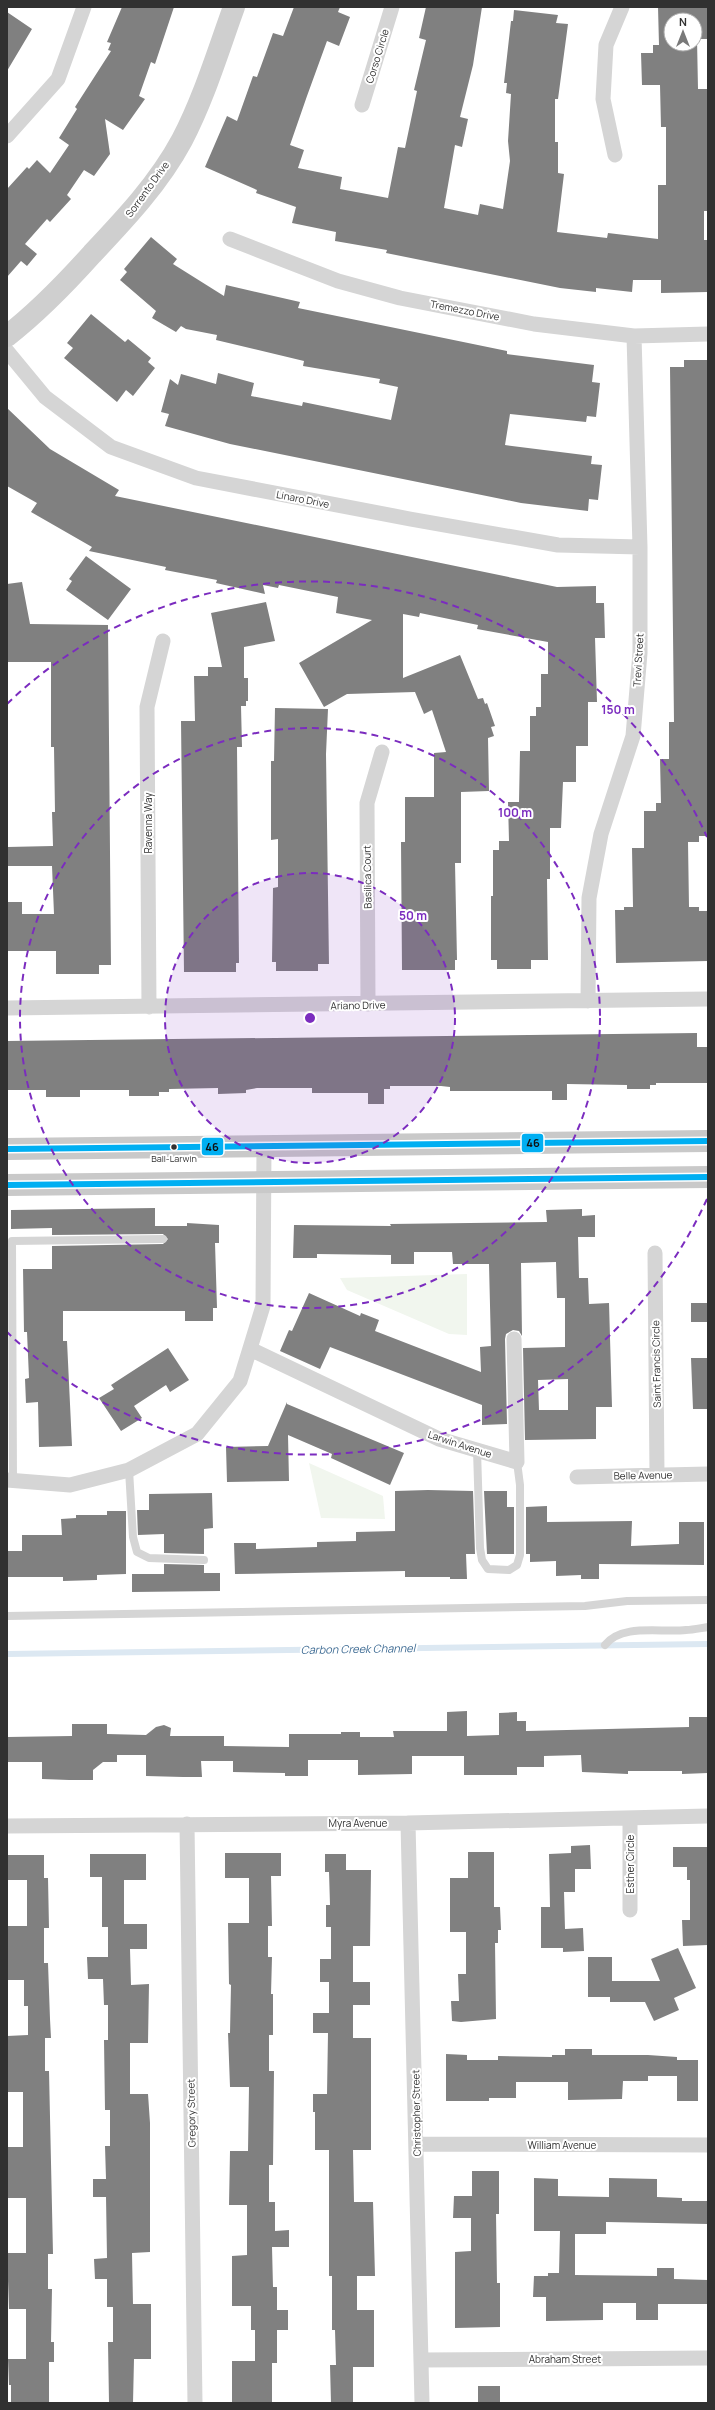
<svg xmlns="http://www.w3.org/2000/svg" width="715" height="2410" viewBox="0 0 715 2410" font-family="Manrope,sans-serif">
  <rect width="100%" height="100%" fill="#fff"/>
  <!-- green -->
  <path fill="#f1f6ee" d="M467 1274V1335L449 1334 347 1290 340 1278Z
    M309 1463 383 1496 385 1519 321 1518Z"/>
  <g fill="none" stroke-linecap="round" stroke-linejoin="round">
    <!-- stream -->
    <path stroke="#dce8f2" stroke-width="6" d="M7 1654 708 1644"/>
  </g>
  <!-- building -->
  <path fill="#808080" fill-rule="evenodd" d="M122 7H174L155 64 151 62 139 96 145 99 123 130 105 119 110 154 94 176 84 170 67 195 71 199 50 222 47 219 25 244 37 254 27 266 21 261 7 277V189L27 167 29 169 37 160 50 173 69 145 59 138 77 109 75 107 111 51 108 50 111 43 107 42Z
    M294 7H340L338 12 350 17 339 46 327 41 307 96 290 145 304 150 298 168 342 177 340 189 388 198 398 147 405 148 417 91 414 90 426 40 419 38 426 7H482L473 65 460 117 468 119 462 147 455 145 444 208 478 215 480 204 503 209 510 161 508 141 511 94 506 93 507 83H504L511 21H513L514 10 558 15 556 23 568 24 558 99H555V142H558V173L564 174 557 232 607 238 608 233 658 239V185H666V127H661L660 85H642L641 53H653V45H659L658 7H708V39H697L698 89H708V211H704V240H708V292L661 293V280H633L632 292 596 288V292L560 288 386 253 387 250 335 241 336 232 292 223 296 207 256 193 257 190 205 167 227 116 237 121 253 76 257 77 273 33 283 36ZM671 20H695V44H671Z
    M7 12 32 29 7 71Z
    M151 237 177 259 173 264 224 296 226 285 300 302 298 308 507 351V354L594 365 592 382 600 383 596 417 587 416 586 422 510 414 505 445 592 456 591 464 602 465 598 500 589 499 588 511 521 503 230 444 165 426 169 414 161 412 170 379 178 385 181 374 216 384 218 373 254 383 251 396 302 406 303 402 391 420 398 387 379 383 380 379 303 366 304 361 216 340 217 335 186 329 181 326 176 332 152 318 156 311 120 280 127 272 124 269Z
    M91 314 125 342 128 339 151 358 148 362 155 368 133 396 126 390 117 402 64 358 73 348 67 343Z
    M684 360H708V836H699V842H688L689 907H699V911H708V961L616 963 615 910H624V907H633L632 848H644V811H656V803H661L660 759H669V722H674L670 367H684Z
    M7 408 50 449 119 490 115 496 557 587 596 586V603H604L605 638H595L597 702H588V746H576V782H563L561 828H550V879H547L548 960H531V969H497V960H491V896H493V850H499V841H509L508 802H519L520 751H530V716H536V707H541V674H548V642L477 629 478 625 420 613 419 617 403 614V678L460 655 478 699 483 698 485 704 487 703 495 726 491 727 494 736 488 738 489 791 461 792V863H455L457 960H455V970H402L401 842H405V797H434V753L446 752 432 710 424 714 415 692 347 694 324 707 299 663 372 620 336 613 338 597 279 585 278 588 263 585 265 594 216 583 217 580 165 570 166 567 89 551 92 547 31 512 37 503 7 486Z
    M86 556 131 589 108 620 66 590 72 581 69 579Z
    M22 582 30 624 108 625 111 965H99V974H56V951H7V902H22V914H54L52 866H7V847L53 846 52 812H55L54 747H51V662H7V584Z
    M266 602 275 641 244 647V678H248V701H246V706H241L242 747H237L239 963H236V972H184L181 721H195L194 676H208V667H222L211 613Z
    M275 708 328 709 326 754 329 964H318V971H276V962H272L273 888 278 887V839L271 840V761H274Z
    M697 1033V1047H708V1083H656V1085H650V1089H627V1085L567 1084V1100H552V1091H450V1087L441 1086H390V1089H384V1104H368V1093H312V1088H257L246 1090V1093L218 1094V1088L169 1089V1092H159V1096H129V1090H80V1097H46V1090H7V1041Z
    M155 1208V1226H187V1223L219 1225V1243H215L217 1308H213V1321H185V1311H63V1341H67L72 1446 39 1447 38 1402 26 1403 25 1379 29 1378 27 1332H24L23 1269H52V1246L163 1244 168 1239 163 1234 52 1235V1228L11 1229V1210Z
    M582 1209V1216L595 1215V1237H578L579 1278H588L589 1304 609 1303 612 1407H596V1439L525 1440 523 1348 565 1347V1298H557L556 1262 521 1263 522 1336 519 1331 513 1330 506 1334 505 1339 507 1424 482 1425V1405L330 1347 320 1369 280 1351 289 1330 292 1331 309 1293 360 1316 361 1313 379 1320 375 1331 481 1372 480 1347 491 1346 489 1264H453L452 1252H414V1264H391V1255L317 1254V1258H293L294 1225 391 1226 390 1224 547 1222 546 1210ZM568 1379V1410H539L538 1380Z
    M691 1303H708V1322H691Z
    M168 1348 189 1380 170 1392 166 1385 134 1406 142 1418 121 1431 99 1398 114 1389 111 1385Z
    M691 1358H708V1409H693Z
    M287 1402V1404L404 1453 390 1485 331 1458 332 1454 288 1435 289 1481 227 1482 226 1447 268 1446Z
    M428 1490 473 1491 475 1554H466L467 1579H450V1577H405V1571L235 1574 234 1543H256V1549L317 1547V1542L356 1541V1532L395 1531V1491Z
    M484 1491H507V1507H514V1554H487Z
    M212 1493 213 1528 204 1529V1554L164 1553V1534L138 1535 137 1510H149V1494Z
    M547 1506V1522L632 1521 631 1546 679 1544V1522H704V1565L599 1564V1579H581V1575L556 1576V1561L530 1562V1554H526V1507Z
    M107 1511H126V1574L97 1575V1580L63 1581V1577H7V1551H22V1535H62L61 1519 76 1518V1515H107Z
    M164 1564 204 1565V1573H220V1591L132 1592V1574H164Z
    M467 1711V1736L499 1735V1713L517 1712V1721H526V1731L689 1727V1717H707L708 1773 682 1774V1771H628V1774L582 1772 581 1755 544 1756V1767H517V1775H464V1756H412V1774L358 1775V1760H308V1776H285V1773L233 1772V1761H201L202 1777H183L146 1776V1755H117V1762H103L93 1770V1780H69L42 1779V1762H7V1737L72 1736V1724H107V1734L146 1735 156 1727 164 1725 171 1728 170 1736H224V1746L289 1747V1734H341V1732H360V1737H394L393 1731H447V1712Z
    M590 1845 591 1869H575V1892H564L565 1929 583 1928 584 1951 563 1952V1948H541V1907H550L549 1854 571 1853V1846Z
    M673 1847H708V1945L683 1946 682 1920H690V1880H687V1867H673Z
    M468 1852H494V1907H500L501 1930H498V1943H495L496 2019 461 2022 452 2021 451 2001H459L458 1974H466V1932H450V1878H468Z
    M225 1853H281V1876H271L272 1926H268V1957H272L271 1994H273V2035H269V2071H274L273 2165H269V2202H275V2231L289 2230V2247H272L273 2287H277V2310H288V2330H277V2363H272V2403H232V2361H255V2330H251V2306H232V2256L247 2255V2205H229L230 2151H248L249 2087H230L228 2033H230L231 1985 229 1984 228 1923H249V1878H225Z
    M90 1854H146V1880H124V1924H147V1949H130L131 1985 149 1984 148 2043H130V2094H148L150 2123V2252L132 2253 133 2304H151V2359H134L133 2403H109L108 2342H113V2307H107V2279H95L94 2259 107 2258 106 2197H93V2179H106L105 2146H110V2110H105L104 2040H108V2005H104L103 1979H88L87 1957H108V1927H102V1877H90Z
    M325 1854H346V1870H371L370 1946H353V1982H370V2005H353V2038H371V2150H353L354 2202H373L375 2276H357V2310H374V2367H353V2403H331L330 2365H336L335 2330H332V2276H329V2150H315V2112H313V2094H327L328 2033H313V2013H329V1982H320V1959H331V1927H326V1905H330L329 1872H325Z
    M7 1855H44V1878H48L49 1928H44V1963H48L50 2019 51 2038H45V2071H49L53 2254H48V2289H52L51 2342H54V2362H49V2403H11V2385H9L8 2359H26V2309H9L7 2253H26V2198H8L7 2147H23V2092H7V2036L28 2035V2006H24V1980H7V1926H27V1880H7Z
    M678 1948 696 1988 674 1998 679 2010 654 2021 645 2002H610V1997H588V1957H612V1981H660L651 1959Z
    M565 2049H592V2055H648L677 2057V2060H698V2101H677V2076H648V2081H623L622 2099 568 2100V2082H516V2098H489V2101H446V2054L467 2055V2060H498V2056L552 2057V2055H565Z
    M472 2171H499V2214H496L497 2283H500V2327L455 2328V2252L471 2251V2218H453L454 2196H472Z
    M534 2178 558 2179V2196L609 2197V2178L657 2179V2197L682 2198V2201H708V2224L606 2222V2234H575V2275L657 2276V2268H674V2279L708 2280V2304H658V2320H636V2303H603V2320L546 2321V2297H533L534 2276H548V2273H559L560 2231H534Z
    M478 2386H500V2403H478Z"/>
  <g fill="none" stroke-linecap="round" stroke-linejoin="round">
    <!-- lane -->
    <path stroke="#d5d5d5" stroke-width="8" d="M477 1450 480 1548 482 1560 488 1569 509 1570 517 1565 520 1555V1485L517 1462
      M129 1470 133 1537 137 1552 149 1558 204 1560
      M13 1481 12 1241 163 1239
      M7 1616 585 1606 627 1601 708 1600
      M605 1645C622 1623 661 1633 686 1630 693 1630 701 1628 708 1627"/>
    <!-- street -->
    <path stroke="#d5d5d5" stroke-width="15" d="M362 105 392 7
      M7 136 58 79 84 7
      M615 155 603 99 606 45 622 7
      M230 239 338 281 400 298 534 324 634 336 708 334
      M7 351 45 397 111 447 196 478 410 519 558 545 640 547
      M588 1001 589 898 601 834 633 736 640 653V547L634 336
      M368 1004 367 803 382 752
      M149 1007 147 707 163 641
      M7 1008 708 999
      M655 1253 657 1475
      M250 1349 439 1439 517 1462 514 1339
      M577 1477 708 1474
      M7 1480 70 1485 129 1470 197 1434 240 1381 263 1306 264 1146
      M630 1818V1910
      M408 1823 422 2403
      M187 1824 195 2403
      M7 1826 408 1823 708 1816
      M416 2144 708 2145
      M422 2360 708 2358"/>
    <!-- secondary -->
    <path stroke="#cfcfcf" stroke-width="22" d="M7 336C38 312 66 283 92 254 125 219 159 183 182 140 204 98 218 51 234 7"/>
    <!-- primary -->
    <path stroke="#c9c9c9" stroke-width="22" d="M7 1149 708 1141
      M7 1185 708 1177"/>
    <!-- bus-1 casing -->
    <g stroke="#fff" stroke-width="9">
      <path id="bus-1" d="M7 1149 708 1141
        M7 1185 708 1177"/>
    </g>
    <!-- bus-1 -->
    <use href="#bus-1" stroke="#00aff2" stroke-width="6"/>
  </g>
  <!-- distance rings -->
  <circle cx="310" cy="1018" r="145" fill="#7b2cbf" fill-opacity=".12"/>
  <g fill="none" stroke="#7b2cbf" stroke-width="2" stroke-dasharray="7 5">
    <circle cx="310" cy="1018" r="145"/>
    <circle cx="310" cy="1018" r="290"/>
    <path d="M707 1199A436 436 0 0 1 7 1332M7 704A436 436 0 0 1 707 837"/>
  </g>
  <!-- markers -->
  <circle fill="#313131" stroke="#fff" stroke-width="1.5" cx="174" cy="1147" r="3.5"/>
  <g text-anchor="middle" stroke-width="4" stroke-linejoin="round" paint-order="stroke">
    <!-- bus labels -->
    <g font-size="9" fill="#313131" stroke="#fff">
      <text x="174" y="1162">Ball-Larwin</text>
    </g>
    <!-- street labels -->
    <g font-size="10" fill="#313131" stroke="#fff">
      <text transform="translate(377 56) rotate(-73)" y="4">Corso Circle</text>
      <text transform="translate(147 189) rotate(-54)" y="4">Sorrento Drive</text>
      <text transform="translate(465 310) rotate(11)" y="4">Tremezzo Drive</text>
      <text transform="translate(303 499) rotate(11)" y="4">Linaro Drive</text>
      <text transform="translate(638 660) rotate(-87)" y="4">Trevi Street</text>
      <text transform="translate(148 823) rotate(-90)" y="4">Ravenna Way</text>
      <text transform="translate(367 877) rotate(-91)" y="4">Basilica Court</text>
      <text transform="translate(358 1005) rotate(-1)" y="4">Ariano Drive</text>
      <text transform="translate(656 1364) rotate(-91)" y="4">Saint Francis Circle</text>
      <text transform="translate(460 1444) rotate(18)" y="4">Larwin Avenue</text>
      <text transform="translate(643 1475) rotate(-1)" y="4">Belle Avenue</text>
      <text x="358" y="1827">Myra Avenue</text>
      <text transform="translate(630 1864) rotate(-90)" y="4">Esther Circle</text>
      <text transform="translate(191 2113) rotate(-91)" y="4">Gregory Street</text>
      <text transform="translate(416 2113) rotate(-91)" y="4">Christopher Street</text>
      <text x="562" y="2149">William Avenue</text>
      <text x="565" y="2363">Abraham Street</text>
    </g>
    <!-- water labels -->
    <g font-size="11" font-style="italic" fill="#3f6c94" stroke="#fff">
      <text transform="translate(358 1649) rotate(-1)" y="4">Carbon Creek Channel</text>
    </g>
  </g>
  <circle cx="310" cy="1018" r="6" fill="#7b2cbf" stroke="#fff" stroke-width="2"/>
  <g font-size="12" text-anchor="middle" font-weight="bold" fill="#7b2cbf" stroke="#fff" stroke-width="4" stroke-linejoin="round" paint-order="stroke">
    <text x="618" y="714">150 m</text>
    <text x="515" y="817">100 m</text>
    <text x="413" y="920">50 m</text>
  </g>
  <g stroke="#fff" stroke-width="1.5">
    <rect x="521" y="1133" width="23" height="20" rx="4" fill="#00aff2"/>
    <rect x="201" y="1137" width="23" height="19" rx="4" fill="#00aff2"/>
  </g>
  <g font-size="11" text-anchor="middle" font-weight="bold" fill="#111">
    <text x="533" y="1147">46</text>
    <text x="212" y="1151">46</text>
  </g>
  <!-- border -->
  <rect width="715" height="2410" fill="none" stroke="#313131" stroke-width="16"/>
  <!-- north arrow -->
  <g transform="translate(683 32)"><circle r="19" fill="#ffffff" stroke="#adadad"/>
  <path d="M0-3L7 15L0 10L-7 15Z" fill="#797979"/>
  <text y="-6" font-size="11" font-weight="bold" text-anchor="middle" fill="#313131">N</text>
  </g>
</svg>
